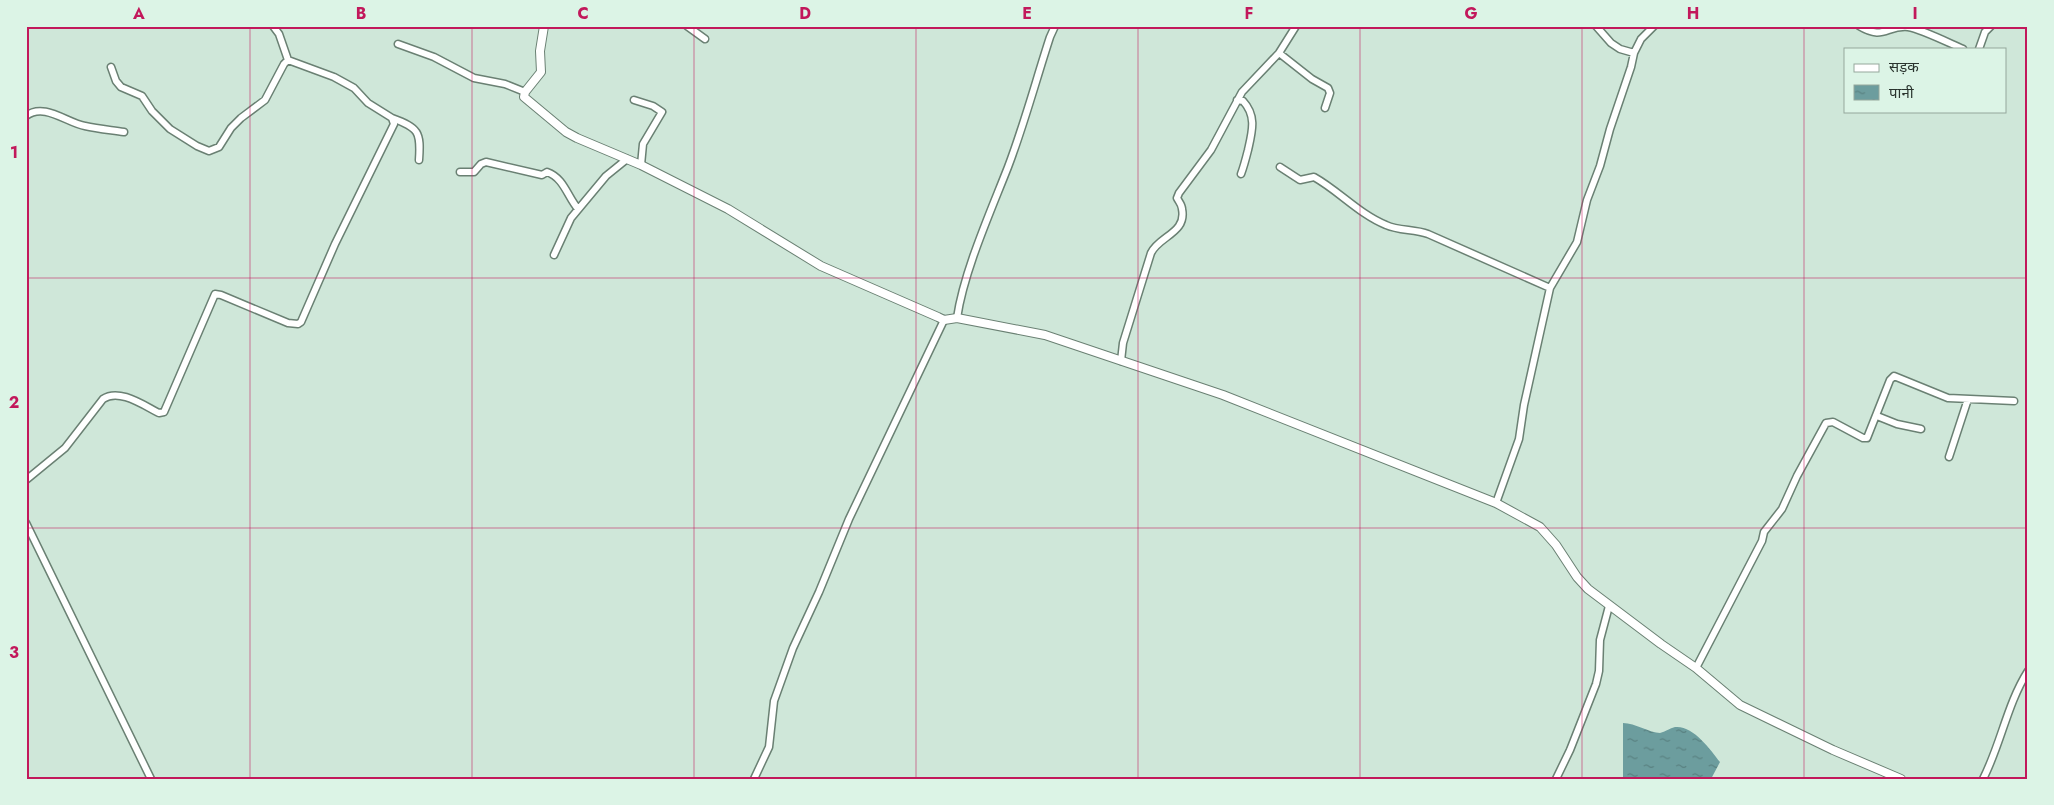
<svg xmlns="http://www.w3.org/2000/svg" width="2054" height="805" viewBox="0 0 2054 805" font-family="Jost,'Noto Sans Devanagari',sans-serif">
  <defs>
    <pattern id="water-ripples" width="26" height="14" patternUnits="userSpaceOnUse" patternTransform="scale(1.25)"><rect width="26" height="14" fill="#6c9d9e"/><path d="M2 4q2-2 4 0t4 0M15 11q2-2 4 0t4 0" fill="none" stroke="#598181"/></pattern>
  </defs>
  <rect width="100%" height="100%" fill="#cfe7d9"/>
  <!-- water -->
  <path fill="url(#water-ripples)" d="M1623 723C1635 723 1650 733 1660 733 1665 732 1670 728 1675 727 1693 725 1710 749 1720 762L1711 779H1623Z"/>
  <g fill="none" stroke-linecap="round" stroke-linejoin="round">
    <!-- minor casing -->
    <g stroke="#6a8073" stroke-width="9">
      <path id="minor" d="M273 26 279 34 288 60
        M687 26 705 39
        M1596 26 1611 43 1620 49 1634 53
        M1859 26C1884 41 1886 25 1908 27 1921 29 1949 43 1963 49
        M398 44 434 57 474 78 505 84 525 92
        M1979 49 1985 32 1991 26
        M1279 53 1312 79 1328 88 1330 93 1325 108
        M634 100 653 106 662 112 643 144 641 165
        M1237 100 1243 101C1257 116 1252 132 1248 150 1246 158 1244 166 1241 174
        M26 116C44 102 67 123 85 126 98 129 111 130 124 132
        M392 118C419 128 421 132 419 160
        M1280 167 1300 180 1314 177C1339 191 1359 214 1386 225 1399 231 1414 229 1428 234L1550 288
        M460 172H474L481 164 486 162 542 175 547 172C564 178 567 196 578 209
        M554 255 571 218 606 176 627 159
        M957 318C964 271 990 213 1008 167 1024 125 1036 80 1050 37L1055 26
        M1121 361 1123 343 1151 253C1159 236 1187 233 1182 209 1182 205 1179 202 1177 198L1179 193 1211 150 1242 92 1279 53 1296 26
        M1877 416 1897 424 1921 429
        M1949 457 1968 399
        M26 480 65 448 103 399C119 388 143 405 159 413L164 412 215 294 221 295 288 323 298 324 301 322 335 244 394 124 392 118 368 103 354 88 334 77 288 60 284 64 265 100 241 118 231 128 219 147 209 151 197 146 170 129 152 111 142 96 121 87 116 81 111 67
        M1496 503 1519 439 1524 405 1550 288 1577 242 1587 200 1600 166 1610 129 1631 67 1634 53 1641 39 1654 26
        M26 523 151 779
        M1696 668 1762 541 1764 532 1782 509 1797 476 1826 423 1833 422 1863 438H1867L1890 380 1894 376 1948 398 2014 401
        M754 779 769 747 774 701 793 648 819 592 849 519 944 320
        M1556 779 1570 750 1596 684 1599 671 1600 640 1609 606
        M1983 779C2001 744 2007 704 2028 671"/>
    </g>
    <!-- tertiary casing -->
    <g stroke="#6a8073" stroke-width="10">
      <path id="tertiary" d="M544 26 540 51 541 72 525 92 524 97 566 132 577 138 641 165 728 209 821 266 938 317 944 320 957 318 1045 335 1223 395 1496 503 1540 527 1556 545 1577 577 1588 589 1661 644 1696 668 1740 705 1833 750 1901 779"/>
    </g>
    <!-- minor -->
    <use href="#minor" stroke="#fff" stroke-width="6"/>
    <!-- tertiary -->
    <use href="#tertiary" stroke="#fff" stroke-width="8"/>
  </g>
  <!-- grid -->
  <path fill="none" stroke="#c2185b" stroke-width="1" stroke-opacity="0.55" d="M250 26V779M472 26V779M694 26V779M916 26V779M1138 26V779M1360 26V779M1582 26V779M1804 26V779M26 278H2028M26 528H2028"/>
  <!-- border -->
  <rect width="2054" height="805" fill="none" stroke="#dcf4e6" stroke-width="55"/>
  <!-- legend -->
  <rect x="1844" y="48" width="162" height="65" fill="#dcf4e6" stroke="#95a79c"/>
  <rect x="1854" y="64" width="25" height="8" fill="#ffffff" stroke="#95a79c"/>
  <text x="1889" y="72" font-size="15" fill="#2a342e">सड़क</text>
  <rect x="1854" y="85" width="25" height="15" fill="url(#water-ripples)" stroke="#95a79c"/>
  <text x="1889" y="98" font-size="15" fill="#2a342e">पानी</text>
  <rect x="28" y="28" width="1998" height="750" fill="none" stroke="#c2185b" stroke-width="2"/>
  <g font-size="16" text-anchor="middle" font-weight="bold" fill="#c2185b">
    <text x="139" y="19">A</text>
    <text x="361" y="19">B</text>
    <text x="583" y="19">C</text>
    <text x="805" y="19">D</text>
    <text x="1027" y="19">E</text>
    <text x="1249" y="19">F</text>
    <text x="1471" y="19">G</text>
    <text x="1693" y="19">H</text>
    <text x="1915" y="19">I</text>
    <text x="14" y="158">1</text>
    <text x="14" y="408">2</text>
    <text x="14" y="658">3</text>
  </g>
</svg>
